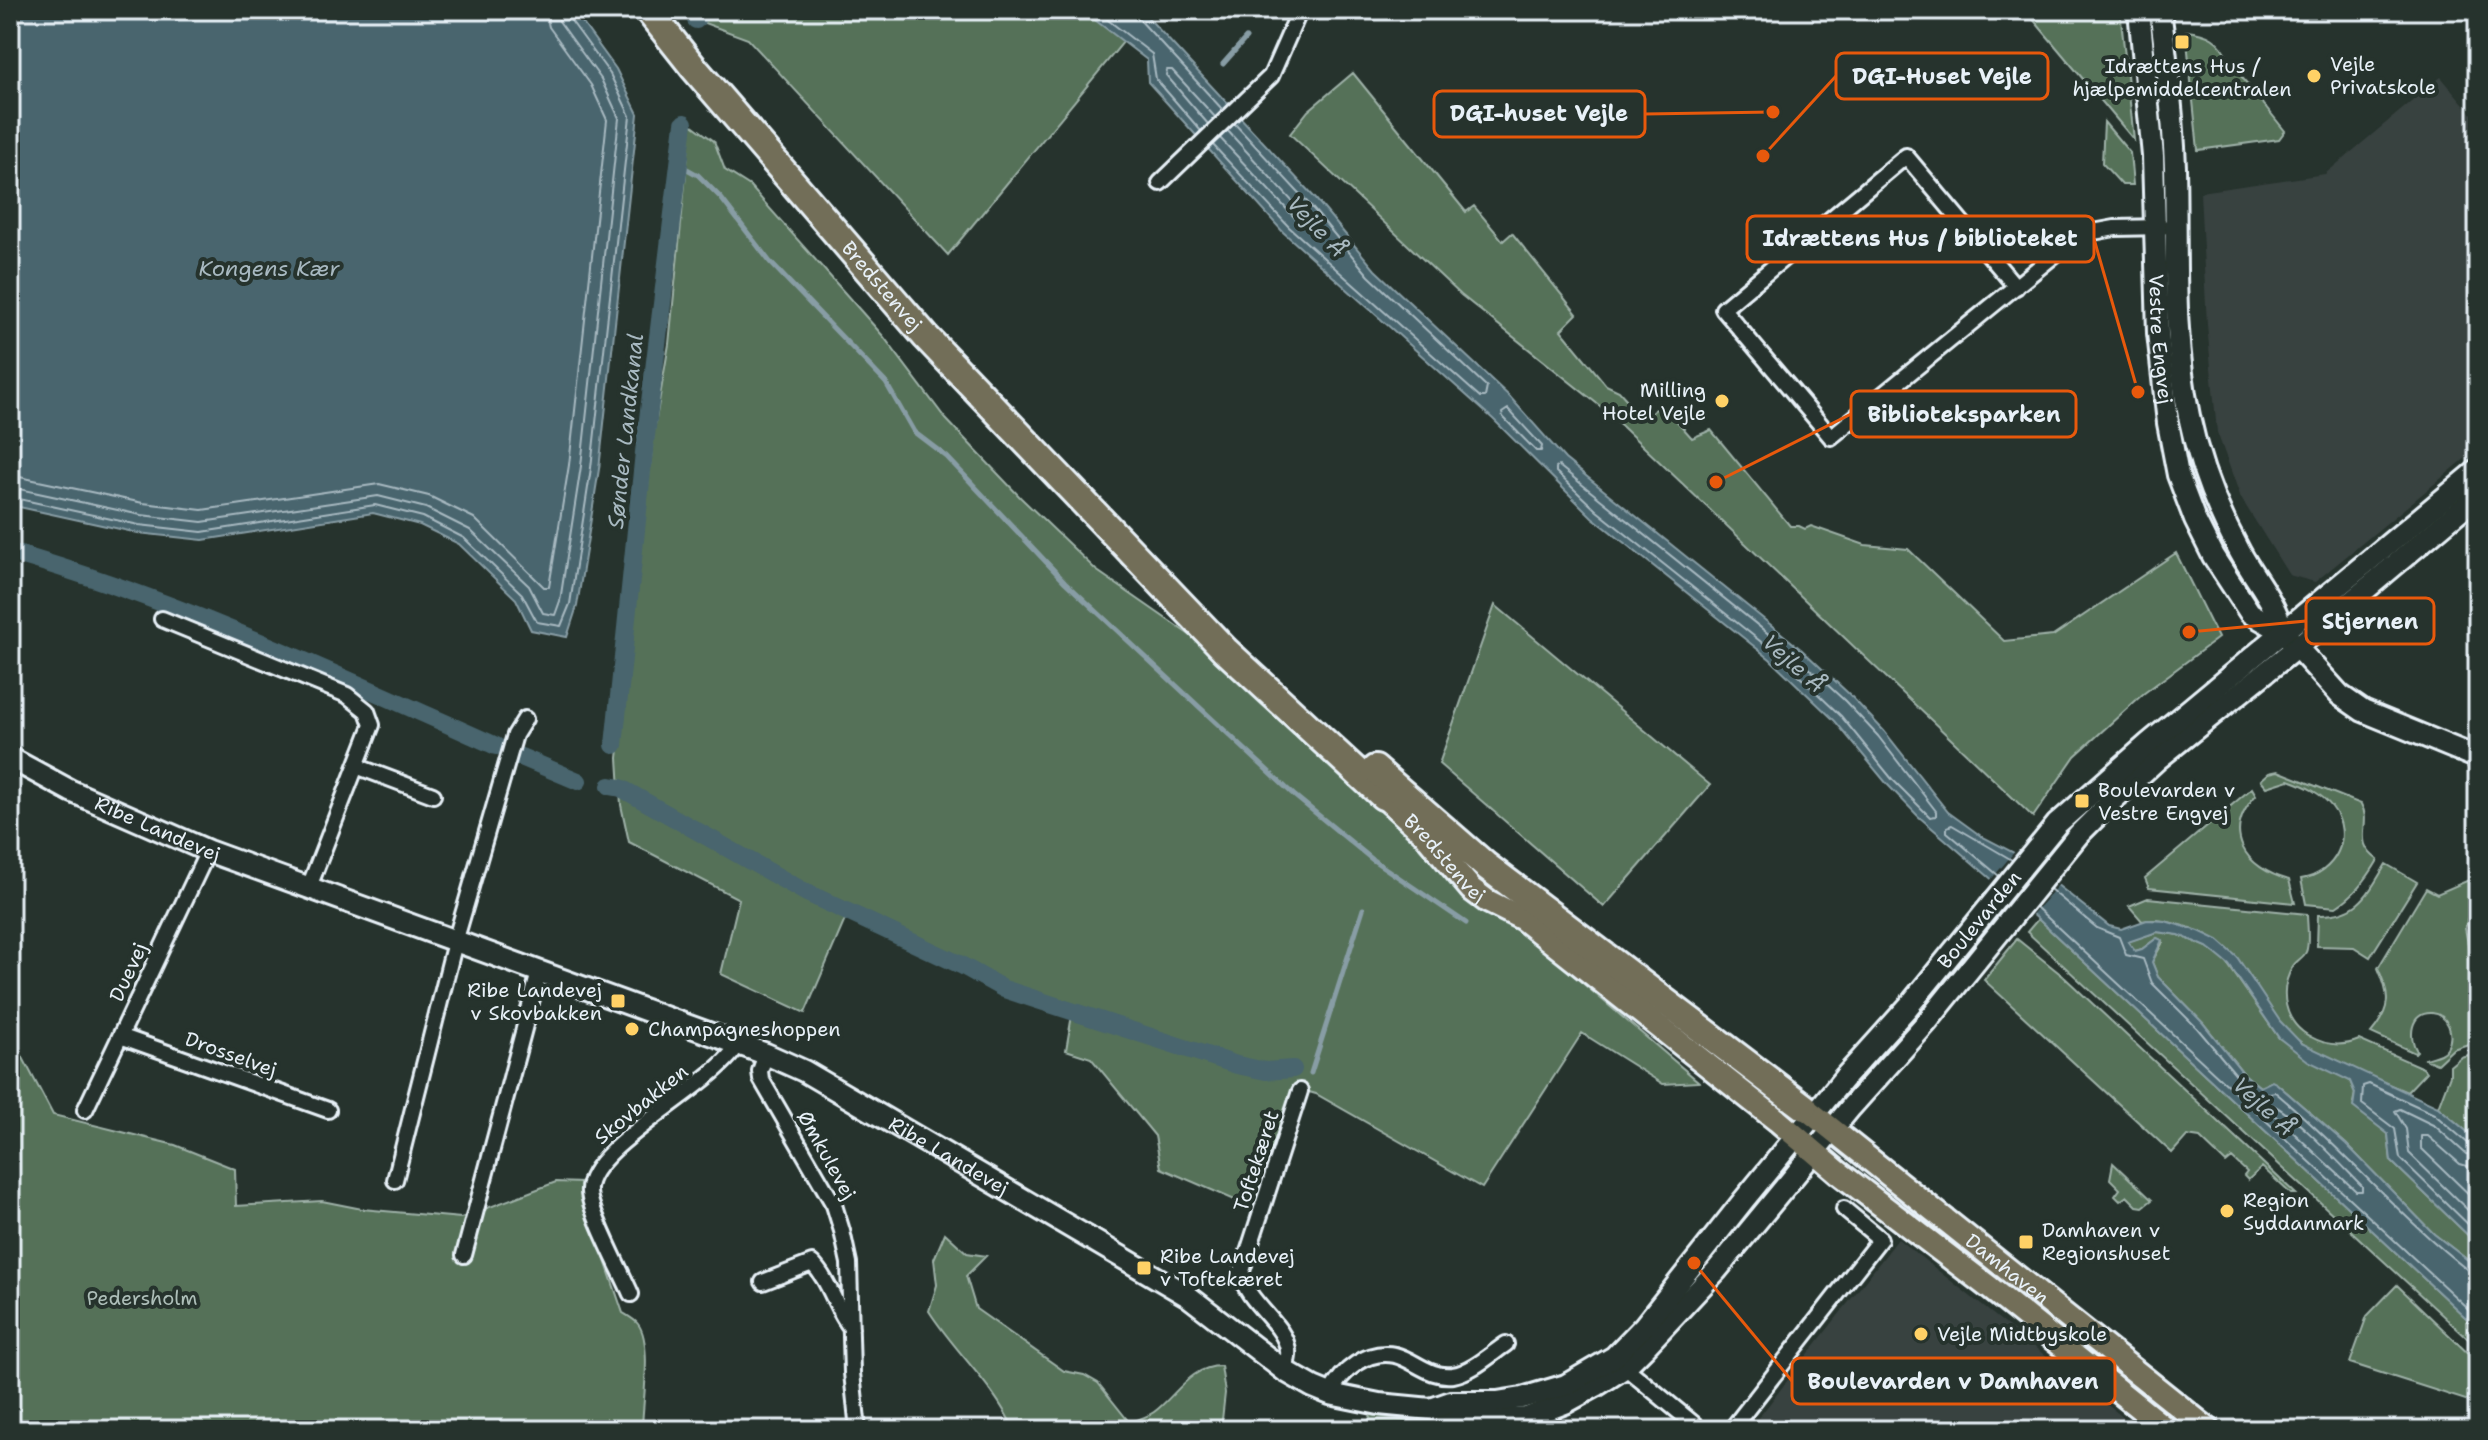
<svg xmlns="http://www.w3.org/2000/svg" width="2488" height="1440" viewBox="0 0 2488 1440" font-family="'Shantell Sans',sans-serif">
  <rect width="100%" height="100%" fill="#26332d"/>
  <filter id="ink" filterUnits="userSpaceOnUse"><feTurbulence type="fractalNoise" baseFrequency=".0125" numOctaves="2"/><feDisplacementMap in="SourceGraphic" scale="16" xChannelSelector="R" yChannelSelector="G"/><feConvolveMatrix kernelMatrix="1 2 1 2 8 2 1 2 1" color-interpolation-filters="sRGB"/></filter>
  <g filter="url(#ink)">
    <!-- built -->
    <path fill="#394241" d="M2441 77 2478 121V448L2315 582 2289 575 2241 498 2217 432 2207 324 2200 192 2325 174Z
      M1898 1239 2139 1430H1749Z"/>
    <!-- green -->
    <path fill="#557158" stroke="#9eb1a8" stroke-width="2" d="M687 10H1082L1124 41 948 255 748 39 696 20Z
      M2041 10H2120L2134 140 2032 18Z
      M2186 31C2207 33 2221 39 2229 61L2285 131 2279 139 2198 150Z
      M1353 73 1466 212 1474 206 1503 241 1512 233 1577 314 1561 330 1606 385 1619 391 1644 419 1657 408 1662 412 1667 410 1692 438 1711 430 1790 526H1799L1805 529 1811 526 1865 545 1908 549 2004 641 2053 636 2176 553 2218 638 2143 694 2075 756 2033 817 1605 410 1461 295 1290 134 1308 111Z
      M2104 122 2130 153 2133 185H2122L2102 163Z
      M691 124 714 141 725 170 750 186 883 336 945 418 1021 498 1096 570 1204 645 1519 929 1699 1082 1663 1084 1582 1033 1482 1188 1316 1094 1295 1088 1253 1208 1161 1168 1155 1136 1091 1058 1066 1050 1072 1015 847 915 805 1013 721 974 739 899 629 842 621 805 618 758 654 431 669 344Z
      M1495 605 1710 785 1604 907 1439 764Z
      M2278 771 2361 804C2373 825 2351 841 2378 860 2367 879 2355 895 2336 907L2306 904 2301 879C2335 874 2355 836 2332 807 2321 793 2306 786 2289 780L2267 787 2261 780 2269 773Z
      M2252 788 2256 795C2221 834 2245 868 2289 880L2295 903 2149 888 2145 878Z
      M2386 864 2417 882 2370 957 2354 947 2317 946 2318 915C2358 916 2367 896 2386 864Z
      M2478 876V901L2469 915 2465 928 2471 960 2478 971V1041L2453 1049 2437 1064 2425 1059C2432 1056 2442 1056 2447 1048 2455 1035 2448 1014 2432 1013 2410 1012 2408 1038 2417 1051L2415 1053 2371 1033C2392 1008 2390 995 2378 968L2426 888 2437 894Z
      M2148 898 2307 914C2307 924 2310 943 2306 952 2304 957 2296 961 2293 966 2278 991 2284 1023 2311 1037 2327 1046 2342 1047 2359 1040L2423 1068 2426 1072 2407 1092C2373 1077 2332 1065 2302 1043 2253 1009 2257 949 2190 928 2174 923 2158 918 2142 921L2129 906Z
      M2038 919 2478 1329V1348L2027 932Z
      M2157 932 2179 935 2207 947 2222 956 2279 1038 2350 1081 2355 1093 2353 1103 2388 1134 2391 1161 2478 1245V1268L2434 1234 2346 1144 2276 1083 2260 1087 2244 1074 2203 1023 2158 977 2152 962 2163 942 2157 938 2142 949 2135 951 2129 945V941Z
      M2017 939 2063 976 2296 1194H2291L2262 1167 2248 1180 2244 1176 2247 1172 2232 1158 2226 1163 2200 1138 2187 1136 2172 1153 1984 980Z
      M10 1033 53 1115 175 1145 235 1169 236 1206 322 1201 362 1209 461 1218 556 1182 582 1183 583 1196 623 1313C628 1316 635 1320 638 1324 653 1343 642 1406 642 1430H10Z
      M2478 1052V1141L2438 1107 2450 1075V1066L2461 1057Z
      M2113 1163 2152 1200 2143 1207 2137 1206 2127 1196 2120 1201 2115 1196 2120 1189 2110 1179Z
      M945 1233 967 1253 986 1256 966 1276 976 1309 1064 1371 1084 1375 1098 1383 1130 1423C1138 1419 1147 1417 1154 1412 1176 1396 1190 1366 1221 1366L1225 1393 1221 1429 1014 1430C994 1385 955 1352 929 1311L937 1285 934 1259Z
      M2397 1285 2478 1363V1404L2350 1363 2367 1316Z
      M1371 1415 1467 1430H1364Z"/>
    <!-- water -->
    <path fill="#48656e" stroke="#889da5" stroke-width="2" d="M10 10H573L616 69 638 114 599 469 577 606 567 637 531 630 516 599 459 544 420 525 373 513 203 540 138 533 10 505Z
      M1082 10H1141L1315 198 1375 270 1510 397 1565 459 1802 650 1849 694 1884 731 1948 812 1981 836 2022 857 2109 926 2121 929 2147 920 2165 921 2199 931 2218 940 2237 957 2280 1021 2301 1043 2438 1107 2478 1141V1245L2391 1161 2388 1134 2353 1107 2355 1093 2350 1081 2308 1061 2279 1038 2229 965 2207 947 2179 935 2157 932 2128 942 2135 951 2142 949 2157 938 2162 940 2152 962 2158 977 2203 1023 2244 1074 2260 1087 2272 1081 2276 1083 2346 1144 2434 1234 2478 1268V1329L2038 919 1918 816 1887 784 1835 721 1770 659 1592 517 1493 419 1283 232 1148 82 1147 60Z"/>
    <!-- pier -->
    <path fill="#26332d" d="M2017 849 2060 883 2030 917 1988 883Z"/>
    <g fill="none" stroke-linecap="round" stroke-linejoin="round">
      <!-- shore -->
      <path stroke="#a8b9c1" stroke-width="2" d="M1095 10 1152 54 1156 79 1201 131
        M1136 10 1138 18 1223 110
        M1208 124 1166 75 1167 70H1172L1215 117
        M1220 138 1296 219 1309 231H1314V225L1227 130
        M1213 145 1289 227 1480 397H1485L1487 387 1369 276 1309 204 1235 124
        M1508 409 1542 446 1541 451H1536L1503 417 1502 413Z
        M1559 466 1796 656 1844 700 1878 736 1936 811V816L1930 817 1892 779 1841 716 1775 653 1597 511 1556 472V468Z
        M10 475 143 503 202 510 379 484 429 496 474 518 544 587H549L569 465 607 120 591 85 549 27 545 10
        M10 487 141 515 202 522 378 496 426 508 470 530 529 586 543 613 555 615 560 601 581 466 619 118 601 79 559 21 557 10
        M10 497 139 525 202 532 375 505 423 517 464 538 522 594 537 622 561 626 570 604 591 468 630 116 610 74 569 18 567 10
        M1999 876 1947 832V827L1952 825 2012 860
        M2050 889 2097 928 2119 937 2126 955 2143 959 2152 983 2197 1028 2249 1090 2260 1095 2275 1092C2344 1149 2400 1218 2470 1272L2478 1274
        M2036 907 2478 1318
        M2270 1104C2292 1111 2343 1167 2362 1186V1191H2356L2269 1110Z
        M2478 1146 2470 1145 2434 1114 2369 1084 2363 1086 2362 1104 2395 1129 2400 1158 2478 1234
        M2478 1156 2466 1154 2435 1126 2400 1109 2395 1111 2406 1129 2409 1153 2478 1220
        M2478 1169 2460 1164 2428 1136H2421V1148L2478 1203"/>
      <!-- stream -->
      <path stroke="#889da5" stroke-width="5" d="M1223 64 1246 38
        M678 164 698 175 721 198 770 262 886 383 914 432 947 457 1065 582 1295 796 1373 860 1466 923
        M1311 1073 1363 909"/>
      <!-- canal -->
      <path stroke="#48656e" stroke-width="18" d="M696 20 699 10
        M10 552C178 600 337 675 496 746
        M614 745 644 452 684 123
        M521 757 578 781
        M610 786 621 788 805 892 961 965 1004 989 1237 1065 1266 1071 1293 1069"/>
      <!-- street casing -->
      <g stroke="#e8f1f8" stroke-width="20">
        <path id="street" d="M1160 183 1271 76 1300 10
          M2016 287 1906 156 1723 309 1831 437 2058 252 2088 233 2115 228 2163 227
          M162 619 347 695 367 711 372 725 309 887
          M356 766 433 795
          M120 1036 328 1110
          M766 1054 760 1071 761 1079 834 1205 842 1231 849 1263 852 1373 858 1430
          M85 1110 208 851
          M395 1180 455 942 515 735 525 719
          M464 1255 539 972
          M763 1282 812 1263C830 1281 835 1308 851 1328
          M631 1294C621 1271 590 1213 589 1192 585 1148 717 1085 738 1044
          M1620 1363 1701 1430
          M1285 1371C1286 1365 1289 1357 1288 1351 1286 1324 1247 1304 1241 1274L1300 1091
          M1330 1394C1341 1371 1367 1349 1395 1355 1415 1360 1429 1378 1453 1375 1472 1372 1491 1354 1506 1344
          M1731 1430 1880 1239 1844 1209"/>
      </g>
      <!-- secondary casing -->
      <g stroke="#e8f1f8" stroke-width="26">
        <g id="secondary">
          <path id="s1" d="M2139 10 2153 156 2158 333 2168 423 2178 475 2195 520 2213 556 2250 613 2283 632 2340 695 2363 711 2478 758"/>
          <path d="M2160 10C2167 62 2173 115 2175 167 2177 250 2172 335 2189 416 2199 465 2216 508 2240 552 2255 580 2275 601 2283 632"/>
          <path id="s2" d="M10 758 71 791 208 851 766 1054 804 1071 1188 1296 1285 1371 1313 1387 1330 1394 1379 1404 1431 1409 1451 1417 1495 1420 1526 1418 1565 1403 1596 1386 1624 1368 1646 1346 1716 1271 1851 1107 1927 1022 2079 834 2111 802 2159 758 2296 648 2478 495"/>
          <path id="s3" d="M1431 1409 1451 1402H1497L1522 1398 1566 1385 1614 1357 1644 1326 1743 1201 1844 1078 1908 1007 2057 824 2148 744 2478 470"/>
        </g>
      </g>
      <!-- primary casing -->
      <g stroke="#e8f1f8" stroke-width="28">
        <g id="primary">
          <path id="s4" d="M1383 796 1424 833 1471 889 1487 901 1523 919 1777 1120 1838 1172 1990 1288 2167 1430"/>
          <path id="s5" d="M1804 1107 2209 1430"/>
        </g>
      </g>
      <!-- highway casing -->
      <g stroke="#e8f1f8" stroke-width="32">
        <g id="highway">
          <path id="s6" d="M648 10 694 68 926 337 1225 650 1383 796"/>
          <path d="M1375 769 1485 865 1804 1107"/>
        </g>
      </g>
      <!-- street -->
      <use href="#street" stroke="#26332d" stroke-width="14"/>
      <!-- secondary -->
      <use href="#secondary" stroke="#26332d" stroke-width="20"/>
      <!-- primary -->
      <use href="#primary" stroke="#726e59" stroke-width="22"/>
      <!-- highway -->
      <use href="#highway" stroke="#726e59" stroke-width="26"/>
    </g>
  </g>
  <!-- markers -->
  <g fill="#ffd166" stroke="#26332d" stroke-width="3">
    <rect x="2174" y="34" width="16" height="16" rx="4"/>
    <circle cx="2314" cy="76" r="8"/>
    <circle cx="1722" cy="401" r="8"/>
    <rect x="2074" y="793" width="16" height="16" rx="4"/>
    <rect x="610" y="993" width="16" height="16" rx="4"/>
    <circle cx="632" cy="1029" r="8"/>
    <circle cx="2227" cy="1211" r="8"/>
    <rect x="2018" y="1234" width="16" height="16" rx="4"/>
    <rect x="1136" y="1260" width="16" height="16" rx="4"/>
    <circle cx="1921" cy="1334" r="8"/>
  </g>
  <g text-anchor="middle" stroke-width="8" stroke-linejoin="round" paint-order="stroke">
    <!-- poi labels -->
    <g font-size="20" fill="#e8f1f8" stroke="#26332d" text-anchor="start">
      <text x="2330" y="71">Vejle<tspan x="2330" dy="23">Privatskole</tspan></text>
      <text x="2182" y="73" text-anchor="middle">Idrættens Hus /<tspan x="2182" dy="23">hjælpemiddelcentralen</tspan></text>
      <text x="1706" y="397" text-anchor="end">Milling<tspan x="1706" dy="23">Hotel Vejle</tspan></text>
      <text x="2098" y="797">Boulevarden v<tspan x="2098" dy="23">Vestre Engvej</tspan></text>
      <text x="602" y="997" text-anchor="end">Ribe Landevej<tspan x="602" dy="23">v Skovbakken</tspan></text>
      <text x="648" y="1036">Champagneshoppen</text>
      <text x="2243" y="1207">Region<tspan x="2243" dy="23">Syddanmark</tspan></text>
      <text x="2042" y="1237">Damhaven v<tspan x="2042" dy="23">Regionshuset</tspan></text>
      <text x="1160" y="1263">Ribe Landevej<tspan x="1160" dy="23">v Toftekæret</tspan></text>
      <text x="1937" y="1341">Vejle Midtbyskole</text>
    </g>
    <!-- street labels -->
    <g font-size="20" fill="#e8f1f8" stroke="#26332d">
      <text dy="7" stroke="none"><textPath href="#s6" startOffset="362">Bredstenvej</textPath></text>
      <text dy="7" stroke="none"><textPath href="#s1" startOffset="330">Vestre Engvej</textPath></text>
      <text dy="7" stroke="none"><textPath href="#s2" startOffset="164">Ribe Landevej</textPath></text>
      <text dy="7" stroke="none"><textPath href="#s4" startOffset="88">Bredstenvej</textPath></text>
      <text dy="7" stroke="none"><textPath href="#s3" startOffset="764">Boulevarden</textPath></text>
      <text transform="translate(128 972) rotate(-65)" y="7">Duevej</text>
      <text transform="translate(231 1054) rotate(20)" y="7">Drosselvej</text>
      <text transform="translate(641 1104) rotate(-39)" y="7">Skovbakken</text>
      <text transform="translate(827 1155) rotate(61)" y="7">Ømkulevej</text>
      <text dy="7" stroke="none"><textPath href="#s2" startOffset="1022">Ribe Landevej</textPath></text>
      <text transform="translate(1256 1161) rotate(-72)" y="7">Toftekæret</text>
      <text dy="7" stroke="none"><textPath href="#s5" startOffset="260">Damhaven</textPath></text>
    </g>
    <!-- park labels -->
    <g font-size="20" fill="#adbeb8" stroke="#26332d">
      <text x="142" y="1305">Pedersholm</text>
    </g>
    <!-- water labels -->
    <g font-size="22" font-style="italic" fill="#a8b9c1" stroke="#26332d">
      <text transform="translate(1317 226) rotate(47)" y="8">Vejle Å</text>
      <text x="269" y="276">Kongens Kær</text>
      <text transform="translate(625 431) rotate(-84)" y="8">Sønder Landkanal</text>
      <text transform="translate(1794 663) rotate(42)" y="8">Vejle Å</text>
      <text transform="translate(2264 1106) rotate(43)" y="8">Vejle Å</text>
    </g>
  </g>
  <!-- callouts -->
  <path fill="none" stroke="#e8590c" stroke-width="3" d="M1763 156L1836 76M1773 112L1645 114M2138 392L2094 239M1716 482L1851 414M2189 632L2306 621M1694 1263L1792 1381"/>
  <g fill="#e8590c" stroke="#26332d" stroke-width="3">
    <circle cx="1763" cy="156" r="8"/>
    <circle cx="1773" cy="112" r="8"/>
    <circle cx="2138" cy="392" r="8"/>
    <circle cx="1716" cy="482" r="8"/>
    <circle cx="2189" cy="632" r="8"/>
    <circle cx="1694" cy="1263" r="8"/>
  </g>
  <g fill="#26332d" stroke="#e8590c" stroke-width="3">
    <rect x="1836" y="53" width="212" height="46" rx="8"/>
    <rect x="1434" y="91" width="211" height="46" rx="8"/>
    <rect x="1747" y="216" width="347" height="46" rx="8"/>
    <rect x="1851" y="391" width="225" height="46" rx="8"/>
    <rect x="2306" y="598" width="128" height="46" rx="8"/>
    <rect x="1792" y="1358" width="323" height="46" rx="8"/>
  </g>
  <g font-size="22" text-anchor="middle" font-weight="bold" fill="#e8f1f8">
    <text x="1942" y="84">DGI-Huset Vejle</text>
    <text x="1539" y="121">DGI-huset Vejle</text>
    <text x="1920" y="246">Idrættens Hus / biblioteket</text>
    <text x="1964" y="422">Biblioteksparken</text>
    <text x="2370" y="629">Stjernen</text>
    <text x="1953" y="1389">Boulevarden v Damhaven</text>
  </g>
  <!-- margin -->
  <rect width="2488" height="1440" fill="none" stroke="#26332d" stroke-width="40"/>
  <rect x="20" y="20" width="2448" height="1400" fill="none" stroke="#e8f1f8" stroke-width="3" filter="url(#ink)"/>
</svg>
